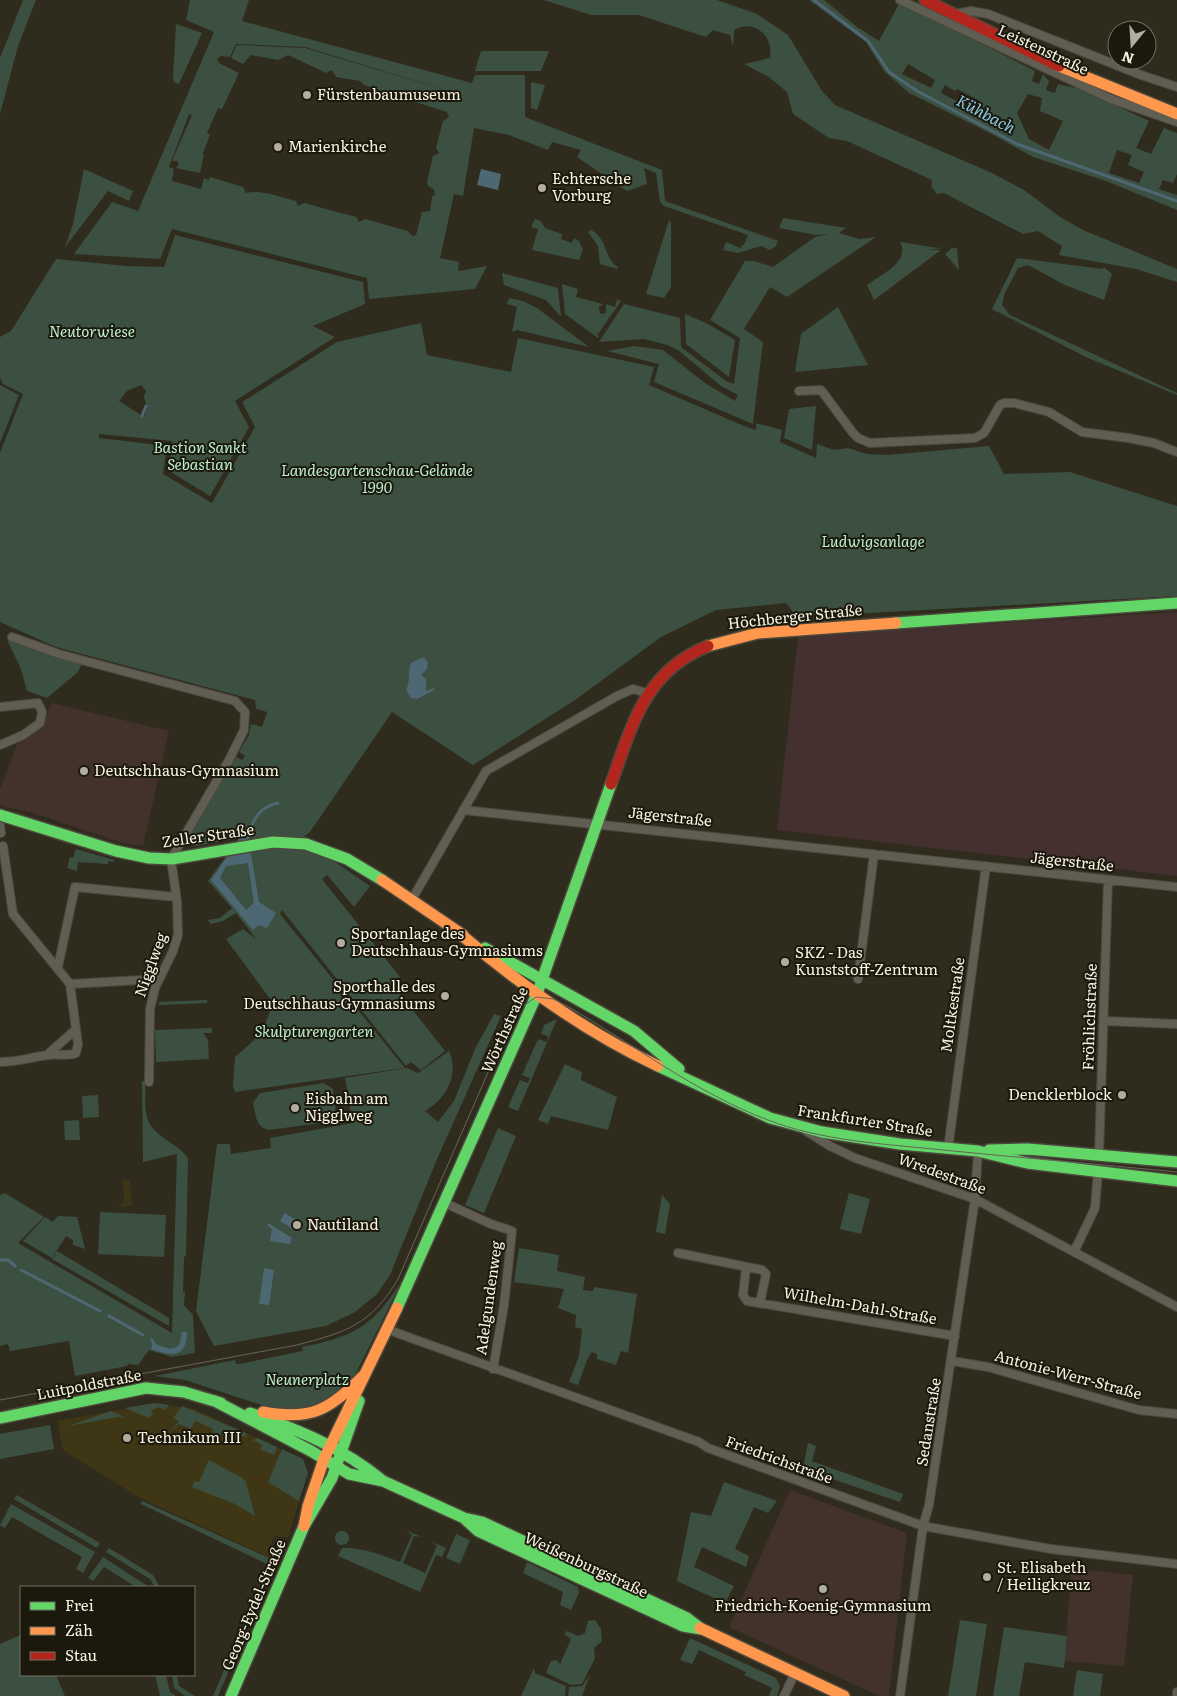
<svg xmlns="http://www.w3.org/2000/svg" width="1177" height="1696" viewBox="0 0 1177 1696" font-family="Literata,serif">
  <rect width="100%" height="100%" fill="#2f2b1d"/>
  <!-- built -->
  <path fill="#3f3616" d="M155 1403 194 1409 303 1459 308 1473 288 1538 274 1536 269 1548 273 1550 271 1558 140 1498 63 1450 57 1421Z"/>
  <!-- industrial -->
  <path fill="#43302f" d="M1177 612V876L777 830 798 636Z"/>
  <!-- education -->
  <path fill="#43312b" d="M52 703 169 731 143 846 126 844 36 814 0 805V789L18 742 44 722Z
    M790 1490 907 1533 889 1696H879L729 1627Z
    M1072 1568 1133 1575 1124 1666 1064 1661Z"/>
  <!-- green -->
  <path fill="#3c5042" fill-rule="evenodd" d="M23 0H36L18 46 0 114V58Z
    M190 0H249L242 21 472 83 475 75H525V117L662 170 665 201 778 241 776 246 770 250 761 246 738 253 723 250 726 242 740 248 745 243 748 235 664 206 660 202 656 173 644 168 647 184 627 191 577 157 581 150 552 142 548 150 509 135 474 128 463 196 454 194 440 258 459 262 458 271 487 266 475 289 369 299 367 278 172 229 160 259 74 254 112 202 138 211 214 32 186 20ZM236 44 305 47 478 100 305 48 237 45 231 58 243 64 251 55 278 60 288 55 326 73 332 70 336 77 360 81 364 85 394 95 400 92 403 98 447 112 449 117 443 121 436 148 439 153 433 156 427 182 428 186 434 189 435 194 432 197 430 211 422 212 416 235 412 236 408 231 365 219 359 222 356 217 304 203 298 206 296 201C280 197 260 189 246 193L243 187 210 177 209 180 204 178 201 189 172 181 174 169 169 167 189 114 192 115 172 161H178L179 164 176 168 200 173 204 154 200 152 203 153 210 135 207 133 218 108 222 109 239 73 219 63 217 59 221 56 230 57Z
    M544 0H717L757 14 788 35 822 91 835 105 992 173 1024 190 1060 217 1083 230 1177 269V282L1136 269 1059 255 1062 246 1038 231 1023 234 944 193 937 194 931 186 932 180 847 141 829 138 793 114 787 92 769 77 744 64 770 58C774 36 754 18 734 30L733 47 730 35 713 30 706 37 639 15H591Z
    M809 0H824L857 27 879 41 900 2 1035 71 1032 81 1039 84 1043 74 1049 81 1046 90 1055 93 1058 84 1080 89 1149 121 1136 148 1151 154 1164 128 1177 133V174L1173 183 1163 180 1159 189 1177 195V210L1106 181 1033 157 990 133 909 93 884 71 866 42ZM908 64 935 80 931 88 902 74ZM945 85 955 91 957 89 980 101 976 111 941 93ZM1028 94 1042 98 1040 111 1063 121 1049 150 1029 139 1017 113ZM1117 150 1132 155 1128 165 1144 172 1139 183 1109 173Z
    M176 24 202 33 179 84 174 82 173 77Z
    M481 51H549L541 71H475Z
    M531 82 545 85 537 110 531 108Z
    M84 169 133 191 129 201 108 191 65 247 73 224Z
    M783 218 846 228 839 233 860 239 876 237 787 297 770 287 744 329 763 342 753 424 654 382 659 364 607 351 634 346 663 350 705 383 735 401 738 395 721 386 678 350 667 345 644 339 599 342 624 304 680 318 681 347 726 381 734 384 740 338 710 320 745 261H754L773 267 815 237 828 234 816 235 779 228Z
    M535 219 541 221 545 228 562 234 561 239 572 243 574 238 579 241 583 250 579 260 532 250 538 229 531 227Z
    M669 220 671 223V287L664 298 646 294Z
    M591 230C608 238 603 258 618 267L617 269 600 264 598 246 588 232Z
    M175 235 363 282 365 304 313 326 335 337 235 401 249 427 210 496 169 471 172 441 99 434V438L167 446 163 474 212 503 255 427 242 402 337 342 421 323 427 355 511 372 518 338 654 367 649 385 744 426 756 430V423L782 430 780 442 816 458 817 444 834 450 848 448 867 454 887 455 989 446 1004 474 1070 472 1177 506V596L797 617 786 603 716 610 661 637 575 700 473 765 392 712 310 832 302 838V849L328 857 370 886 354 907 327 875 322 879 400 977 392 984 445 1051 421 1070 411 1062 406 1066 282 910 280 914 405 1068 235 1092 233 1086 235 1057C259 1037 263 1032 273 1003L226 939 243 929 257 940 236 913 223 921 211 924 208 920 220 918 232 908 208 881 239 838 196 846 190 845 188 842 191 831 236 757 242 760 245 756 239 752 249 735 251 724 262 727 267 712 256 709 255 700 56 647 0 622V453L23 394 3 384 0 378V337L11 331 56 259 126 266 164 267ZM141 385 146 391 144 397 147 408 144 417 119 401 127 391Z
    M900 242 938 248 950 247 928 250H941L874 300 867 285C880 275 911 262 900 242Z
    M952 248H957L959 270 945 254Z
    M1017 258 1103 269 1104 267 1112 274 1104 300 1065 285 1028 265 1018 268 1004 295 1002 305 1010 315 1177 393V395L1086 357 992 309Z
    M502 273 558 288 561 317 546 300 504 285Z
    M562 284 578 289 576 297 603 304 599 307 600 314 606 313V304L615 307 617 299 621 301 598 334 596 333 599 336 598 338 565 314Z
    M509 298 523 301 537 308 589 347 517 330 512 332 517 307 507 304Z
    M838 307 868 365 795 372 801 334Z
    M685 314 708 324 735 340 729 377 686 344Z
    M0 385 19 395 0 443Z
    M816 406 812 450 784 438 789 409Z
    M7 640 82 664 77 673 47 698 27 691 21 669Z
    M76 849 114 860V862L108 861V864L78 862 77 871 67 868 70 857 73 858Z
    M207 1000V1003L159 1005V1002Z
    M494 1014 501 1016 437 1159 390 1275 377 1294 355 1312 326 1326 214 1346 196 1311 217 1144H230L231 1154 271 1148 270 1138 353 1123 345 1078 407 1068 418 1073 449 1051C459 1075 447 1098 425 1111L438 1122 454 1101 475 1049Z
    M557 1019 518 1111 508 1107 520 1080 528 1083 530 1078 522 1075 538 1039 547 1042 548 1036 541 1034 544 1025Z
    M212 1028V1033H203L208 1040 209 1059 156 1062 155 1030Z
    M565 1064 582 1072 581 1080 617 1097 608 1130 551 1116 548 1124 538 1120Z
    M142 1081H145C146 1093 144 1106 147 1117 151 1136 178 1143 188 1158L186 1256 184 1257 183 1292H185L184 1305 193 1315 195 1353 172 1357 149 1350 138 1365 128 1364 127 1366 75 1376 69 1341 10 1351 8 1344 0 1346V1195L5 1193 44 1217 18 1243 172 1333 177 1154 143 1162Z
    M324 1083 333 1089C334 1101 340 1115 328 1122L269 1130C255 1127 256 1115 253 1103L260 1093Z
    M98 1095 99 1117 83 1118 82 1096Z
    M79 1120 80 1140H65L64 1121Z
    M498 1128 516 1136 484 1213 465 1205Z
    M849 1193 870 1199 861 1234 840 1229Z
    M662 1195 670 1204 665 1234 656 1232Z
    M100 1212 166 1215 164 1257 98 1254Z
    M58 1216 77 1217 85 1249 73 1245V1240L66 1236 52 1258 23 1241 45 1217 53 1222Z
    M519 1248 559 1255 557 1271 585 1277 583 1290 593 1291 594 1287 637 1294 628 1353 621 1351 616 1365 597 1359V1354L592 1352 587 1360 578 1385 569 1382 579 1356 582 1329 575 1327 576 1315 558 1308 564 1289 514 1282Z
    M57 1251 169 1318V1326L52 1259Z
    M402 1281 357 1371 343 1390 324 1405 298 1411 277 1410 185 1380 155 1376 235 1360 236 1364H240L303 1351 302 1347C356 1336 371 1327 402 1281Z
    M155 1403 169 1405 165 1410 158 1407 151 1411 153 1413 149 1418 125 1408Z
    M182 1406 246 1433V1437L238 1434 236 1438 222 1432 220 1436 212 1432 213 1429 195 1421 191 1429 179 1424 170 1432 179 1421 173 1418Z
    M111 1411 126 1418 118 1417 68 1426Z
    M50 1425 54 1449 0 1459V1434Z
    M257 1438 277 1447 274 1455 260 1449 262 1445 253 1440Z
    M808 1443 816 1446 812 1461 903 1494 900 1502 803 1469Z
    M282 1449 303 1459 308 1473 299 1501 268 1482Z
    M209 1460 242 1478 246 1482 255 1516 235 1504 192 1487 195 1481 199 1482Z
    M724 1482 777 1501 768 1513 754 1507 735 1549 749 1556 746 1567 702 1547 694 1567 734 1586 725 1603 677 1581 691 1512 711 1516Z
    M17 1495 100 1543 97 1548 14 1499Z
    M142 1501 276 1561 218 1696H213L269 1565 141 1504Z
    M11 1504 95 1552 83 1573 76 1569 82 1557 12 1517 5 1528 0 1525Z
    M335 1538a7 7 0 1 1 14 0a7 7 0 1 1-14 0Z
    M407 1531 422 1537 414 1536 403 1563 425 1573 437 1546 432 1542 446 1548 442 1557 436 1555 420 1592 338 1556 342 1548C362 1547 382 1555 400 1562L412 1535Z
    M456 1534 470 1540 460 1564 446 1558Z
    M109 1548 153 1575 160 1587H155L150 1579 106 1552Z
    M103 1557 146 1585 147 1587H136L104 1567 93 1581 88 1578Z
    M527 1562 578 1587 579 1593 571 1610 560 1605 563 1592 523 1573Z
    M595 1620 601 1629 602 1641 594 1648 595 1658 582 1684 571 1685 546 1673 551 1661 556 1660 560 1664 571 1639 564 1634 567 1631 578 1636 585 1633 588 1621Z
    M960 1620 987 1624 976 1696H948Z
    M1004 1627 1067 1636 1064 1668 1025 1662 1019 1696H993Z
    M21 1635V1675H56L65 1696H0V1644Z
    M690 1638 776 1678 780 1686 777 1696H769L772 1688 744 1675 746 1672 699 1650 692 1664 680 1660Z
    M534 1668 535 1673 566 1686 565 1696H521Z
    M1077 1670 1103 1674 1100 1696H1073Z
    M155 1675H166L170 1692 176 1696H160Z
    M172 1675H177L179 1686 195 1696H185L174 1688Z
    M590 1675 582 1696H568L569 1687 582 1686Z"/>
  <!-- sand -->
  <path fill="#3d3518" d="M130 1180 132 1206 119 1207 124 1200 122 1181Z"/>
  <!-- water -->
  <path fill="#4d6873" fill-rule="evenodd" d="M481 169 501 174 498 190 477 185Z
    M423 657 428 662 427 669 421 675 426 679V691L434 688V690L417 699 411 698 406 690C411 681 407 673 411 663Z
    M246 829 252 834 243 847 251 854 259 902 276 913 267 928 259 925 253 930 211 880ZM248 863 254 903 246 910 220 878 226 866Z
    M285 1213 301 1223 296 1231 280 1221Z
    M268 1223 292 1238 290 1244 270 1241 272 1229 268 1226Z
    M264 1268 274 1270 269 1305 259 1304Z
    M182 1332H187C186 1359 172 1356 151 1349L153 1343C170 1350 180 1354 182 1332Z"/>
  <g fill="none" stroke-linecap="round" stroke-linejoin="round">
    <!-- stream -->
    <path stroke="#4d6873" stroke-width="3" d="M814 0 868 41 889 72 917 91 1017 144 1177 201
      M142 416 146 406
      M249 831C256 815 261 807 278 803
      M1 1260H8L15 1266
      M21 1270 100 1311
      M109 1316 143 1335
      M152 1340 154 1344"/>
    <!-- street casing -->
    <g stroke="#4c483d" stroke-width="10">
      <path id="street" d="M900 0 1111 99 1177 122
        M956 14 971 11 988 14 1141 75 1177 87
        M799 391 821 390 853 433 858 438 870 443 975 438 984 433 1000 405 1004 403H1014L1049 412 1082 432 1128 438 1154 443 1177 452
        M12 637 59 654 235 701 245 712 244 730 229 760 171 859 177 901 178 935 173 951 155 988 150 1009 149 1082
        M0 707 38 703 42 712 40 723 23 735 0 745
        M463 810 1177 887
        M0 826 1 833
        M411 901 486 771 617 696 633 689 647 693
        M58 967 75 887 176 897
        M858 979 874 854
        M70 984 159 979
        M1105 1021 1177 1024
        M47 1055 75 1030
        M0 1062C17 1062 32 1057 48 1055 59 1053 67 1057 76 1053L78 1044 70 984 13 914 3 846
        M806 1131 830 1146 855 1158 975 1199 1177 1307
        M948 1149 986 866
        M1099 1154 1108 880
        M445 1203 491 1224 512 1231 504 1305 493 1369
        M1074 1252 1095 1208 1098 1171
        M678 1253 762 1270 766 1274 760 1303
        M746 1268 743 1295 747 1301 955 1336
        M386 1329 699 1442 708 1448 923 1526 1051 1549 1177 1564
        M952 1361 988 1367 1139 1410 1177 1414
        M784 1696 795 1673
        M900 1696 923 1526 929 1505 975 1199 978 1151
        M1177 1696V1692"/>
    </g>
    <!-- fast casing -->
    <g stroke="#4c483d" stroke-width="14">
      <path id="fast" d="M896 623 1177 603
        M0 815 116 851 149 858 172 859 273 842 306 844 347 859 382 880
        M485 948 634 1031 679 1069
        M658 1066 770 1118 822 1132 900 1144 978 1151 1027 1163 1177 1181
        M989 1150 1028 1149 1177 1162
        M397 1308 537 994 611 784
        M215 1401 311 1451 349 1474 383 1481 464 1518 482 1522 687 1618 700 1628
        M250 1413C299 1430 343 1448 383 1481
        M0 1418 146 1388 184 1392 221 1403
        M465 1519 478 1531 683 1626 701 1629
        M231 1696 304 1526 332 1478 359 1401"/>
    </g>
    <!-- slow casing -->
    <g stroke="#4c483d" stroke-width="14">
      <path id="slow" d="M1059 66 1177 114
        M708 646 758 633 896 623
        M382 880 463 935
        M458 932C519 984 585 1032 658 1066
        M263 1412C310 1421 330 1410 363 1376
        M304 1526 308 1506 324 1459 397 1308
        M700 1628 844 1696"/>
    </g>
    <!-- jam casing -->
    <g stroke="#4c483d" stroke-width="14">
      <path id="jam" d="M925 0 1059 66
        M611 784C632 725 645 671 708 646"/>
    </g>
    <!-- street -->
    <use href="#street" stroke="#605d52" stroke-width="8"/>
    <!-- fast -->
    <use href="#fast" stroke="#63d668" stroke-width="11"/>
    <!-- slow -->
    <use href="#slow" stroke="#ff974d" stroke-width="11"/>
    <!-- jam -->
    <use href="#jam" stroke="#b3261e" stroke-width="11"/>
    <!-- tram -->
    <path stroke="#676459" stroke-width="1" d="M0 1400 297 1345C346 1332 371 1325 398 1279L510 1022 519 1009 536 997 553 999 567 1006C633 1044 696 1093 768 1120 822 1141 885 1144 943 1150 1021 1158 1099 1164 1177 1172"/>
  </g>
  <!-- markers -->
  <g fill="#b2ad9e" stroke="#1b180c" stroke-width="2">
    <circle cx="307" cy="95" r="5"/>
    <circle cx="278" cy="147" r="5"/>
    <circle cx="542" cy="188" r="5"/>
    <circle cx="84" cy="771" r="5"/>
    <circle cx="341" cy="943" r="5"/>
    <circle cx="785" cy="962" r="5"/>
    <circle cx="445" cy="996" r="5"/>
    <circle cx="1122" cy="1095" r="5"/>
    <circle cx="295" cy="1108" r="5"/>
    <circle cx="297" cy="1225" r="5"/>
    <circle cx="127" cy="1438" r="5"/>
    <circle cx="987" cy="1577" r="5"/>
    <circle cx="823" cy="1589" r="5"/>
  </g>
  <g text-anchor="middle" stroke-width="4" stroke-linejoin="round" paint-order="stroke">
    <!-- street labels -->
    <g font-size="15" fill="#f8f3e3" stroke="#1b180c">
      <text transform="translate(1043 50) rotate(25)" y="5">Leistenstraße</text>
      <text transform="translate(795 617) rotate(-6)" y="5">Höchberger Straße</text>
      <text transform="translate(670 817) rotate(6)" y="5">Jägerstraße</text>
      <text transform="translate(208 836) rotate(-8)" y="5">Zeller Straße</text>
      <text transform="translate(1072 862) rotate(6)" y="5">Jägerstraße</text>
      <text transform="translate(151 965) rotate(-70)" y="5">Nigglweg</text>
      <text transform="translate(953 1005) rotate(-82)" y="5">Moltkestraße</text>
      <text transform="translate(1090 1017) rotate(-88)" y="5">Fröhlichstraße</text>
      <text transform="translate(505 1030) rotate(-66)" y="5">Wörthstraße</text>
      <text transform="translate(865 1121) rotate(9)" y="5">Frankfurter Straße</text>
      <text transform="translate(942 1174) rotate(20)" y="5">Wredestraße</text>
      <text transform="translate(489 1298) rotate(-82)" y="5">Adelgundenweg</text>
      <text transform="translate(860 1306) rotate(10)" y="5">Wilhelm-Dahl-Straße</text>
      <text transform="translate(1068 1375) rotate(15)" y="5">Antonie-Werr-Straße</text>
      <text transform="translate(89 1385) rotate(-11)" y="5">Luitpoldstraße</text>
      <text transform="translate(929 1422) rotate(-81)" y="5">Sedanstraße</text>
      <text transform="translate(779 1460) rotate(20)" y="5">Friedrichstraße</text>
      <text transform="translate(586 1565) rotate(25)" y="5">Weißenburgstraße</text>
      <text transform="translate(254 1605) rotate(-67)" y="5">Georg-Eydel-Straße</text>
    </g>
    <!-- poi labels -->
    <g font-size="15" fill="#f8f3e3" stroke="#1b180c" text-anchor="start">
      <text x="317" y="100">Fürstenbaumuseum</text>
      <text x="288" y="152">Marienkirche</text>
      <text x="552" y="184">Echtersche<tspan x="552" dy="17">Vorburg</tspan></text>
      <text x="94" y="776">Deutschhaus-Gymnasium</text>
      <text x="351" y="939">Sportanlage des<tspan x="351" dy="17">Deutschhaus-Gymnasiums</tspan></text>
      <text x="795" y="958">SKZ - Das<tspan x="795" dy="17">Kunststoff-Zentrum</tspan></text>
      <text x="435" y="992" text-anchor="end">Sporthalle des<tspan x="435" dy="17">Deutschhaus-Gymnasiums</tspan></text>
      <text x="1112" y="1100" text-anchor="end">Dencklerblock</text>
      <text x="305" y="1104">Eisbahn am<tspan x="305" dy="17">Nigglweg</tspan></text>
      <text x="307" y="1230">Nautiland</text>
      <text x="137" y="1443">Technikum III</text>
      <text x="997" y="1573">St. Elisabeth<tspan x="997" dy="17">/ Heiligkreuz</tspan></text>
      <text x="823" y="1611" text-anchor="middle">Friedrich-Koenig-Gymnasium</text>
    </g>
    <!-- park labels -->
    <g font-size="15" font-style="italic" fill="#bbf1d1" stroke="#1b180c">
      <text x="92" y="337">Neutorwiese</text>
      <text x="200" y="453">Bastion Sankt<tspan x="200" dy="17">Sebastian</tspan></text>
      <text x="377" y="476">Landesgartenschau-Gelände<tspan x="377" dy="17">1990</tspan></text>
      <text x="873" y="547">Ludwigsanlage</text>
      <text x="314" y="1037">Skulpturengarten</text>
      <text x="307" y="1385">Neunerplatz</text>
    </g>
    <!-- water labels -->
    <g font-size="16" font-style="italic" fill="#8ec8e4" stroke="#1b180c">
      <text transform="translate(986 114) rotate(28)" y="6">Kühbach</text>
    </g>
  </g>
  <!-- legend -->
  <rect x="20" y="1586" width="175" height="90" fill="#1b180c" stroke="#737062"/>
  <rect x="30" y="1602" width="25" height="8" fill="#63d668" stroke="#737062"/>
  <text x="65" y="1611" font-size="15" fill="#f8f3e3">Frei</text>
  <rect x="30" y="1627" width="25" height="8" fill="#ff974d" stroke="#737062"/>
  <text x="65" y="1636" font-size="15" fill="#f8f3e3">Zäh</text>
  <rect x="30" y="1652" width="25" height="8" fill="#b3261e" stroke="#737062"/>
  <text x="65" y="1661" font-size="15" fill="#f8f3e3">Stau</text>
  <!-- north arrow -->
  <g transform="translate(1132 45) rotate(198)"><circle r="24" fill="#1b180c" stroke="#737062"/>
  <path d="M0-4L9 19L0 12L-9 19Z" fill="#b2ad9e"/>
  <text y="-8" font-size="14" font-weight="bold" text-anchor="middle" fill="#f8f3e3">N</text>
  </g>
</svg>
